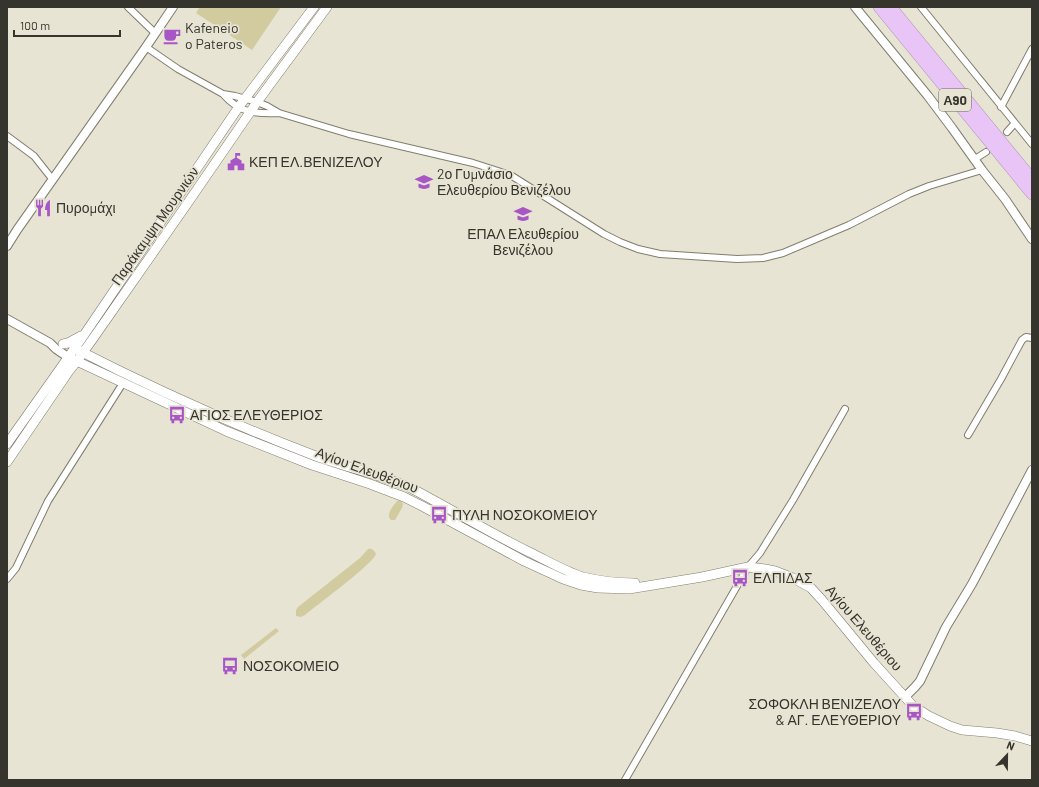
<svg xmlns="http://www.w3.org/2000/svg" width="1039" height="787" viewBox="0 0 1039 787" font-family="Barlow,sans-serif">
  <rect width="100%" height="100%" fill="#e7e4d3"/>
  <!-- green -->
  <path fill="#d3cba0" d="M200 7H281L252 50 196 13Z
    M397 501H401L403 504 402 508 395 520H391C385 515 393 506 397 501Z
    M368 549C372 548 374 550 376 554 373 564 317 605 305 615L301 617 296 616V610L298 607 360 558Z
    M276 628 279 631 244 659 241 655Z"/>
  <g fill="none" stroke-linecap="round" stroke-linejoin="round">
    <!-- minor casing -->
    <g stroke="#817e6f" stroke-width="8">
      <path id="minor" d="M128 7 155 33
        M921 7 1032 144
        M146 47 178 69 223 94 235 96 257 102 267 106 279 113 349 134 473 163 498 171 512 176 604 234 620 242 638 249 660 254 737 259 763 258 783 253 849 225 909 194 929 186 982 170
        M223 94C239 113 255 114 279 113
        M1001 107 1032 49
        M1007 132 1015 123
        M7 136 34 156 53 180
        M975 159 986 152
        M968 435 1001 379 1022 340 1026 337 1032 338
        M7 579 16 568 48 501 123 383
        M625 780 748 567 760 553 793 500 845 409"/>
    </g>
    <!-- tertiary casing -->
    <g stroke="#817e6f" stroke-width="10">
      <path id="tertiary" d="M855 7 928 96 952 128 982 170 1005 199 1032 239
        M7 246 17 230 146 47 173 7
        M7 319 50 343 56 349 68 357
        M905 697 915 687 920 681 946 627 972 584 1032 470"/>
    </g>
    <!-- secondary casing -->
    <g stroke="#817e6f" stroke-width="10">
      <path id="secondary" d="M63 344 68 343 81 336
        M74 348C152 388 232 424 313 455 345 467 378 474 409 487 449 508 487 531 527 551 546 560 564 571 583 577 600 581 618 583 635 583
        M68 357 226 431 312 465 370 484 404 497 422 506 524 561 563 579 581 585 598 588 629 589 702 577 748 567 765 569 775 571 793 578 811 588 822 600 874 663 913 706 929 716 950 726 962 730 997 733 1015 736 1032 741
        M7 444 84 335 238 108 314 7
        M7 462 69 371 77 361 92 340 187 204 257 102 327 7"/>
    </g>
    <!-- motorway casing -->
    <g stroke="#aa92b0" stroke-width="12">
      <path id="motorway" d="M879 7 1032 194
        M891 7 1032 179"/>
    </g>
    <!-- minor -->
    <use href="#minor" stroke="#fff" stroke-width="6"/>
    <!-- tertiary -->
    <use href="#tertiary" stroke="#fff" stroke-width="8"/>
    <!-- secondary -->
    <use href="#secondary" stroke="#fff" stroke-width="9"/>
    <!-- motorway -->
    <use href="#motorway" stroke="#e9c5f7" stroke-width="11"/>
  </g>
  <!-- icons -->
  <defs>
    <g id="cafe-bare" transform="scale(1.38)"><path d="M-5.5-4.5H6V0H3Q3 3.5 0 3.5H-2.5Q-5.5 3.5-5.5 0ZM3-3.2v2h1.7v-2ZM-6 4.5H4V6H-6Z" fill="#a855c5" stroke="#e7e4d3" stroke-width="2.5" paint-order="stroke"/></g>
    <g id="civic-bare" transform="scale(1.38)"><path d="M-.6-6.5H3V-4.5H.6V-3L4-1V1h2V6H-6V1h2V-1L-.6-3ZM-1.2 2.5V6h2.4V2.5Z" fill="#a855c5" stroke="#e7e4d3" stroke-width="2.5" paint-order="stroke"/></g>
    <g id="school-bare" transform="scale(1.38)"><path d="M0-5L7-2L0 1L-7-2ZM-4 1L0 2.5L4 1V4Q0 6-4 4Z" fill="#a855c5" stroke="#e7e4d3" stroke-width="2.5" paint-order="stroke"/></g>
    <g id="restaurant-bare" transform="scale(1.38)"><path d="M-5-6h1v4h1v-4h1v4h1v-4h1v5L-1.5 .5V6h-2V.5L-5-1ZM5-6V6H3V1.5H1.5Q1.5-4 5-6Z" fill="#a855c5" stroke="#e7e4d3" stroke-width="2.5" paint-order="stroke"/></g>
    <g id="bus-bare" transform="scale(1.38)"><path d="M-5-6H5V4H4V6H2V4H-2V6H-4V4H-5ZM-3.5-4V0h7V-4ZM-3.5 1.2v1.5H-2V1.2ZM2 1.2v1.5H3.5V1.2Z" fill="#a855c5" stroke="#e7e4d3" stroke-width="2.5" paint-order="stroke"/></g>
  </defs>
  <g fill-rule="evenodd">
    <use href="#cafe-bare" x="172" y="36"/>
    <use href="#civic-bare" x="236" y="162"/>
    <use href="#school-bare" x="424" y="182"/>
    <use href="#restaurant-bare" x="43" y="208"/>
    <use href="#school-bare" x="523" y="214"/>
    <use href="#bus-bare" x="177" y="415"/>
    <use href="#bus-bare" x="439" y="515"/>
    <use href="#bus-bare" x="740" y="578"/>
    <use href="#bus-bare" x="230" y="666"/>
    <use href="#bus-bare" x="914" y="712"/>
  </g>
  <g text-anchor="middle" stroke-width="3.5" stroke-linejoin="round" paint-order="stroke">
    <!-- shield labels -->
    <rect fill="#e7e4d3" stroke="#6a695f" stroke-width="1" x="939" y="89" width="32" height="22" rx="3"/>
    <g font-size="13" font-weight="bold" fill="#35342d">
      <text x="955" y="105">Α90</text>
    </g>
    <!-- poi labels -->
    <g font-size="14" fill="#35342d" stroke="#e7e4d3" text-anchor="start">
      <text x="185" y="33">Kafeneio<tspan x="185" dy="16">o Pateros</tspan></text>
      <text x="249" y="167">ΚΕΠ ΕΛ.ΒΕΝΙΖΕΛΟΥ</text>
      <text x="437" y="179">2ο Γυμνάσιο<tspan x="437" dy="16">Ελευθερίου Βενιζέλου</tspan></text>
      <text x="56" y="213">Πυρομάχι</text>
      <text x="523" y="239" text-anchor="middle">ΕΠΑΛ Ελευθερίου<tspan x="523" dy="16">Βενιζέλου</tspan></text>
      <text x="190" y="420">ΑΓΙΟΣ ΕΛΕΥΘΕΡΙΟΣ</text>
      <text x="452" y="520">ΠΥΛΗ ΝΟΣΟΚΟΜΕΙΟΥ</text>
      <text x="753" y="583">ΕΛΠΙΔΑΣ</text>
      <text x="243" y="671">ΝΟΣΟΚΟΜΕΙΟ</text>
      <text x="901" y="709" text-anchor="end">ΣΟΦΟΚΛΗ ΒΕΝΙΖΕΛΟΥ<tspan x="901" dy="16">&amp; ΑΓ. ΕΛΕΥΘΕΡΙΟΥ</tspan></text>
    </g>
    <!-- street labels -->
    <g font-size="14" fill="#35342d" stroke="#e7e4d3">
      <text transform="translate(155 226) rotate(-55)" y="5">Παράκαμψη Μουρνιών</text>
      <text transform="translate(367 470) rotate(20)" y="5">Αγίου Ελευθέριου</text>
      <text transform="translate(864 628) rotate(49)" y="5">Αγίου Ελευθέριου</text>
    </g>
  </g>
  <!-- border -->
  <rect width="1039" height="787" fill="none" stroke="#35342d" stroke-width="16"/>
  <!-- north arrow -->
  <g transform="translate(1007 755) rotate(22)" stroke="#e7e4d3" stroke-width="3" paint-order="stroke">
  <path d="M0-3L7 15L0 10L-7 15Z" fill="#35342d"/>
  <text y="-6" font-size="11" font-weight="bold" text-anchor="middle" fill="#35342d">N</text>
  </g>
  <!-- scale -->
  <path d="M14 30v6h106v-6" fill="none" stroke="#35342d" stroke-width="2"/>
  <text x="20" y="30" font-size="12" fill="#35342d" stroke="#e7e4d3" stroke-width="3" paint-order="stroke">100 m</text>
</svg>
